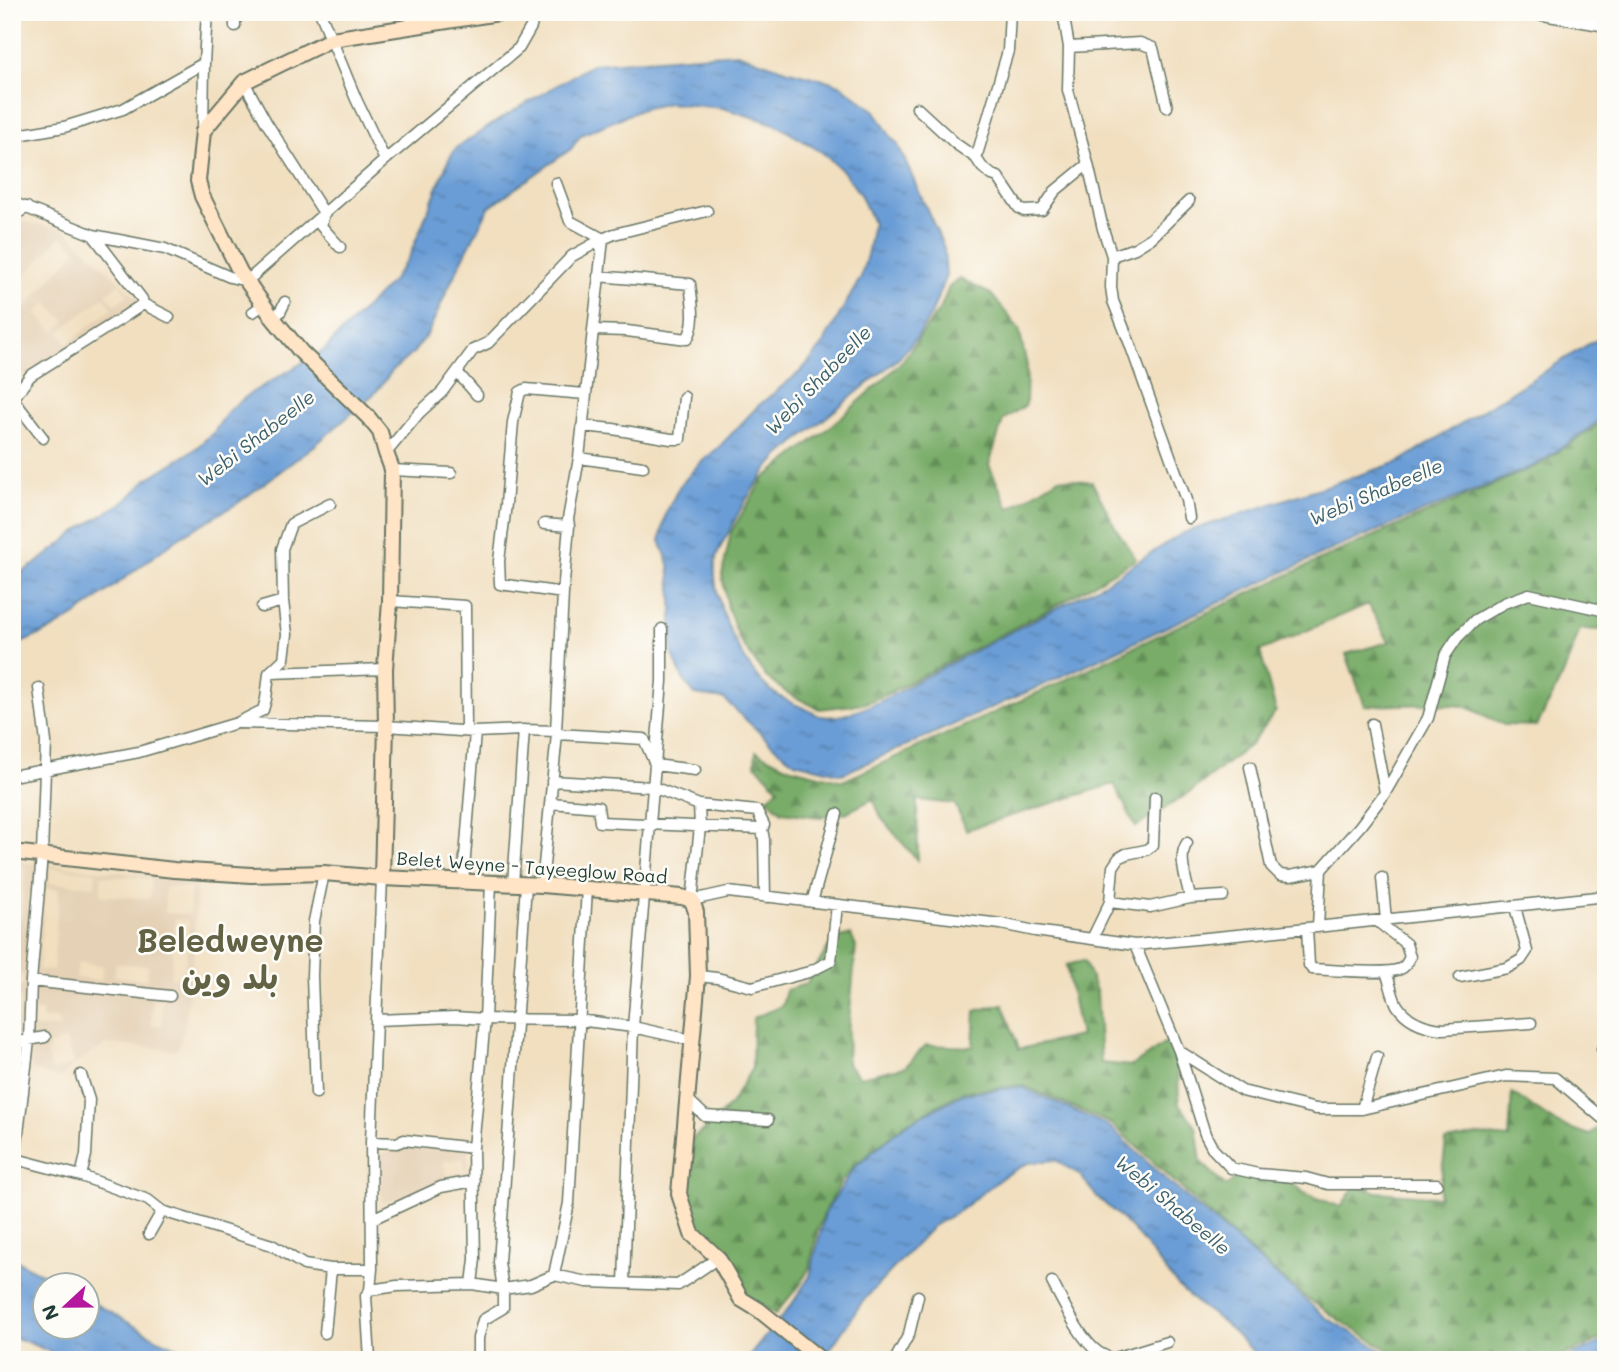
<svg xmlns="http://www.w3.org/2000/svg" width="1618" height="1372" viewBox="0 0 1618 1372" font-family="Mali,'Playpen Sans Arabic',sans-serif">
  <defs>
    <pattern id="forest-firs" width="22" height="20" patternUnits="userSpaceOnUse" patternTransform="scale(1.75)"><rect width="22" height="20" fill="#78ac68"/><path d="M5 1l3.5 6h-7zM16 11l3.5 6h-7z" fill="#628d56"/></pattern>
    <pattern id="water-ripples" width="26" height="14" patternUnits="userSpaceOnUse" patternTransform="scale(1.75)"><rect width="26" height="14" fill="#6b9dd6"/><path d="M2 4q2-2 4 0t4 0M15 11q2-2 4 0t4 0" fill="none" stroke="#5781ae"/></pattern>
  </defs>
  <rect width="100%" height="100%" fill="#fdfcf7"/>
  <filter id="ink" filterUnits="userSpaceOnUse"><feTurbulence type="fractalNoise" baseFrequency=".0143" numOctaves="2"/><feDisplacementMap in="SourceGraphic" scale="14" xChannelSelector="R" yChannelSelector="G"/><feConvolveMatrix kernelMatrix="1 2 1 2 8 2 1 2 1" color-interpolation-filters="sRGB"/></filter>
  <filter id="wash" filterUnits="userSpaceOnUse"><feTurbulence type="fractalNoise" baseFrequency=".00686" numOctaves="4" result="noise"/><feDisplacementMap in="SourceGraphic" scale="28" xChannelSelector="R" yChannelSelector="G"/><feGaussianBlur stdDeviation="1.57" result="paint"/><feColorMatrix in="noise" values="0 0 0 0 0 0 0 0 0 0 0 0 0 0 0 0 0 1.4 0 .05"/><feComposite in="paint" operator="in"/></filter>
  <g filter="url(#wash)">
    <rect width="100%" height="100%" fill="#f1dfc0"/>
    <!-- built -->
    <path fill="#e5d1b6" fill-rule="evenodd" d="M12 220 64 229 140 301 12 391V387L26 378 12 356V303L22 311 77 250 61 236 12 290ZM119 284 128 295 115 305 106 294ZM104 297 113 308 67 344 59 332ZM46 303 66 321 55 332 36 314Z
      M12 861 195 880 196 888 194 954 184 1028 177 1050 107 1044 84 1057 60 1078 32 1070 30 1044H12V1017H17L21 998 12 996V986H24V975L12 974V917H21L25 867 12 865ZM50 868 96 872 95 886 49 883ZM101 876 151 878 150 898 101 896ZM165 887 191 888 190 914 165 913ZM45 888 59 889 53 971 39 970ZM175 919 189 921 184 979 171 977ZM78 962 103 966 101 981 76 978ZM116 963 148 966 147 980 114 976ZM152 997H163L162 1026 152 1025ZM32 1011H42V1019H58L59 1028H32ZM66 1039 75 1064 52 1071 46 1052 50 1050 49 1045Z
      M407 1142 468 1148V1181L444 1183 382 1203 379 1154 401 1148ZM463 1158 466 1172 446 1176 444 1161Z"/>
    <!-- forest -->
    <path fill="url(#forest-firs)" stroke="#4c744e" stroke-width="2" d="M960 279 991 294 1019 329 1027 366 1026 405 1003 420 989 465 1009 509 1059 478 1092 482 1116 528 1136 559 1050 609 885 695 863 704 819 709 787 693 766 677 739 639 728 609 722 575 731 532 762 480 824 432 879 384 903 360 941 307 949 287Z
      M1606 419V636L1602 630 1580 629 1563 675 1537 726 1504 725 1465 706 1432 704 1365 706 1346 654 1389 642 1368 604 1260 651 1276 711 1251 744 1192 791 1136 827 1114 784 966 830 955 804 917 800 918 861 882 819 873 799 845 813 819 817 782 812 767 799 778 788 755 764 756 751 788 767 843 781 1046 689 1172 629 1335 553 1539 465Z
      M851 935 856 947 848 1033 847 1064 860 1077 905 1067 926 1045 973 1047 975 1011 1003 1004 1019 1049 1080 1036 1066 965 1084 961 1097 993 1101 1063 1132 1066 1167 1042 1178 1066 1179 1104 1196 1126 1201 1162 1226 1186 1241 1174 1289 1179 1304 1193 1341 1207 1355 1186 1378 1192 1439 1197 1446 1141 1477 1135 1509 1138 1512 1093 1558 1124 1589 1135 1606 1121V1334L1599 1340 1553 1360H1406L1342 1322 1304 1296 1243 1245 1112 1124 1022 1085 962 1092 905 1124 853 1167 841 1182 825 1211 818 1229 810 1267 800 1285 775 1314 744 1295 680 1197 684 1145 707 1127 730 1105 752 1068 753 1018 782 1006 786 990 806 984 834 938Z"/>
    <!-- water -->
    <path fill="url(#water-ripples)" stroke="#456d85" stroke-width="2" d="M737 53 789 71 829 81 842 86 875 111 889 134 898 145 938 234 944 248 946 275 931 315 917 337 899 358 780 455C757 479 742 505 727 535 722 544 716 553 715 564 712 601 741 664 769 689 779 698 794 704 806 709 811 711 816 715 821 716 848 721 892 696 915 682L1103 584 1183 533 1399 462 1592 342 1606 337V416L1538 464 1333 549 1045 684 842 774 795 762 777 749 724 699 695 695 683 679 672 653V597L669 564 660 541 666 513 679 487 698 465 719 447 758 406 801 371 820 349 861 277 868 251 873 223 861 196 844 172 823 153 775 124 723 108 668 103 642 109 581 135 571 149 489 207 451 282 428 333 414 352 392 371 380 387 373 395 314 446 238 503 178 538 76 615 51 630 12 647V579L38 562 80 529 128 499 147 479 194 450 214 432 229 410 251 393 324 350 393 280 410 255 449 159 456 148 505 116 593 64Z
      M1021 1087 1109 1126 1163 1177 1325 1317 1399 1360H1262L1223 1322 1199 1305 1179 1287 1139 1237 1119 1216 1097 1197 1080 1175 1055 1160 1028 1163 1004 1176 959 1211 933 1226 862 1302 823 1360H746L792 1304 810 1276 825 1213 854 1168 905 1125 963 1094Z
      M12 1258 60 1284H46V1326H88V1300L158 1339 209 1360H62L46 1350 12 1336Z
      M1606 1338V1360H1561L1600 1343Z"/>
  </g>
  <g filter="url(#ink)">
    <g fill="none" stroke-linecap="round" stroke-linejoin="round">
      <!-- street casing -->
      <g stroke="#687665" stroke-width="13">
        <path id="street" d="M235 12V26
          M320 12 356 99 385 160
          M407 12 415 25
          M1063 12 1069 47 1068 90 1088 164 1103 229 1112 256 1111 287 1113 301 1130 344 1186 500 1189 518
          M1526 12 1606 26
          M1069 47 1140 43 1153 48 1167 107
          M244 82 266 122 324 213 321 226 340 247
          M917 108 956 144 976 158 982 167 992 175 998 177 1019 208 1024 211 1042 210 1055 191 1088 164
          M203 131 204 63 207 12
          M12 136 64 127 123 109 204 63
          M976 158 1008 51 1010 12
          M556 183 570 221 603 239
          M12 202 93 235 165 249 230 277 247 281 385 160 519 48 531 27 534 12
          M12 217 27 207
          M93 235 142 299 143 304
          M1112 256 1135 248 1151 238 1189 201
          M143 304 169 317
          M253 312 263 305
          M273 318 280 312 285 302
          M593 330 627 331 687 339C697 324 692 302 690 284L598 276
          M457 372 477 395
          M13 399 43 438
          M12 400 30 376 119 320 143 304
          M582 426 613 429 671 439H680L684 397
          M386 453 419 413 442 392 473 350 488 343 572 256 603 239 614 234 707 211
          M579 458 643 467
          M392 470 451 473
          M544 524 569 526
          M563 593 500 584 499 561 506 504 513 422 520 392 526 389 585 394
          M390 601 465 606 466 731
          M262 607 283 601
          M270 673 385 669
          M238 723 386 726 475 732 524 730 556 731
          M1372 724 1385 792
          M557 734 644 739 654 762
          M655 765 695 770
          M1250 767 1271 866 1280 875 1290 876 1321 870
          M12 776 139 752 237 723 263 710 266 699 269 673 284 659 287 634 283 601 282 549 291 524 330 504
          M552 781 653 787 699 805 757 811 764 825 762 829 764 840 765 897
          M551 803 598 807 600 822 762 829
          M699 805 700 827 692 900 728 892 1001 924 1035 931 1135 945 1307 928 1606 896
          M1187 843C1177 857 1187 881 1190 898
          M1382 878 1386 920
          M463 882 475 732
          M513 884 524 730
          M542 885 557 734 556 731 563 593 569 526 568 519 579 458 603 239
          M812 902 837 814
          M1110 902 1150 907 1190 898 1223 896
          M1318 927 1321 870 1360 826 1385 793 1428 718 1445 656 1457 638 1475 620 1504 603 1529 594 1606 611
          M1307 928 1309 965 1312 969C1329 970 1387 975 1400 969 1406 967 1407 962 1410 957L1406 944 1377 921
          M1092 939 1110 902 1113 867 1119 858 1126 854 1146 850 1153 845 1155 797
          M1135 945 1179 1051 1205 1134 1213 1149 1231 1168 1258 1174 1306 1178 1328 1184H1437
          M1386 972C1390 982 1392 996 1397 1005 1407 1021 1425 1027 1442 1029L1531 1023
          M698 976 717 978 752 987 809 972 831 961 837 905
          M1460 977 1507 968 1521 960 1527 951 1515 907
          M31 981 170 996
          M376 1020 455 1017 485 1019 578 1020 633 1027 691 1040
          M12 1043 45 1037
          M1602 1049 1606 1055
          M1179 1051 1242 1091 1316 1109H1362L1506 1076 1555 1078 1602 1118 1606 1112
          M81 1075 89 1100 86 1155 81 1176
          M316 1093 312 976 314 921 324 873
          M687 1099 705 1116 768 1120
          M1362 1109 1377 1057
          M371 1142 397 1143 404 1140 473 1148
          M12 1158 81 1176 148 1200 162 1211 272 1245 304 1265 331 1269H372
          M15 1159 29 1041 31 981 42 855 46 742 39 688
          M372 1219 441 1187 474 1181
          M149 1234 162 1211
          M554 1275 569 1203 587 888
          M1052 1282C1063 1302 1080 1339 1098 1352 1103 1355 1108 1357 1113 1360
          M624 1283 633 1027 662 681V629
          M472 1284 475 1259 473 1148 485 1019 491 883
          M370 1290 397 1286 472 1284 503 1289 531 1285 554 1275 587 1282 678 1285 718 1258
          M325 1333 331 1269
          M1112 1359 1167 1342
          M370 1360 366 1296 370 1290 372 1269 371 1142 382 878
          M478 1360V1338L483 1320 503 1308V1289L499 1262 526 885
          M895 1360 909 1334 918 1296"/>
      </g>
      <!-- secondary casing -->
      <g stroke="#687665" stroke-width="18">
        <path id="secondary" d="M12 852 174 870 251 875 324 873 382 878 542 885 682 897 692 900 696 912 698 976 679 1194 692 1234 718 1258 741 1299 759 1310 821 1360
          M382 878 386 726 385 669 390 601 392 469 386 453 380 432 368 417 301 352 273 318 240 272 202 196 198 181 203 131 244 82 332 39 505 12"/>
      </g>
      <!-- street -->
      <use href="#street" stroke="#fff" stroke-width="10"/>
      <!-- secondary -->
      <use href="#secondary" stroke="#ffe4c6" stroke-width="14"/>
    </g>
  </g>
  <g text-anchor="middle" stroke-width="5" stroke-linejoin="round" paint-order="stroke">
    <!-- street labels -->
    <g font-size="18" fill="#1f3d34" stroke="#fdfcf7">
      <text transform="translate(532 868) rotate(4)" y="6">Belet Weyne - Tayeeglow Road</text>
    </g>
    <!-- water labels -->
    <g font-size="19" font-style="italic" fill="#3a5f6d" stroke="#fdfcf7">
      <text transform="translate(818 380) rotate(-46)" y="7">Webi Shabeelle</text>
      <text transform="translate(256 438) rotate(-38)" y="7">Webi Shabeelle</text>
      <text transform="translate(1376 492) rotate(-23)" y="7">Webi Shabeelle</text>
      <text transform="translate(1173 1205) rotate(40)" y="7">Webi Shabeelle</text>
    </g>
    <!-- town labels -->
    <g font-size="32" font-weight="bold" fill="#626245" stroke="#fdfcf7">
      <text x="230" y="952">Beledweyne<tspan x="230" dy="37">بلد وين</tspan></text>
    </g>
  </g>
  <!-- margin -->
  <rect width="1618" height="1372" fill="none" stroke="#fdfcf7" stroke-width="42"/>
  <!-- north arrow -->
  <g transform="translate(66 1306) rotate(248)"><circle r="33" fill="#fdfcf7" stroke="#a4b0a9" stroke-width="2"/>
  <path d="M0-5L12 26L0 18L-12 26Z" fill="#b5179e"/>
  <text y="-10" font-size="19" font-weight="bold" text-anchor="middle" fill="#1f3d34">N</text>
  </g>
</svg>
